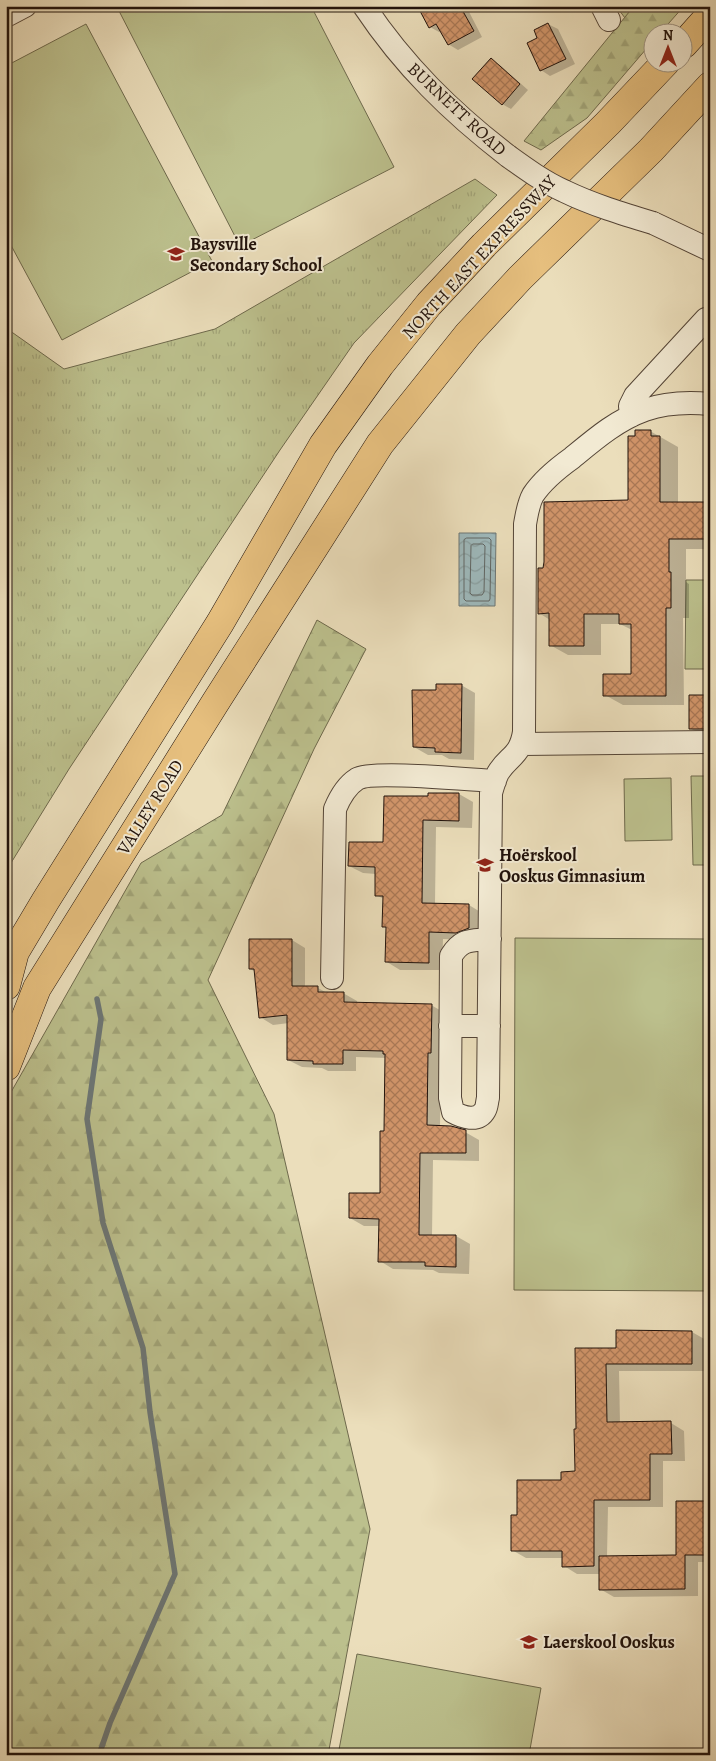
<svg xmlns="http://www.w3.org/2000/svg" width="716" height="1761" viewBox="0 0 716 1761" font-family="Alegreya,serif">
  <defs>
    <pattern id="forest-firs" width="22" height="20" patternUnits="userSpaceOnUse" patternTransform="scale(1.25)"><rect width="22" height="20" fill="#bcc08d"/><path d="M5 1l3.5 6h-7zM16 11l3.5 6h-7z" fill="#a1a478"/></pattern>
    <pattern id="park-tufts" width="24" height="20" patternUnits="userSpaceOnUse" patternTransform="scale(1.25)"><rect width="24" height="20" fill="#bcc08d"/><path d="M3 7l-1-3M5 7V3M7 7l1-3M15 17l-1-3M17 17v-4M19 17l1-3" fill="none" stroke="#a1a478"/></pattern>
    <pattern id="water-waves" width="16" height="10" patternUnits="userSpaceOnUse" patternTransform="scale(1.25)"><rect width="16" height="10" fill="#9eb9bc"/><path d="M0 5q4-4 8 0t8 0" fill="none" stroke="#889ea0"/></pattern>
    <pattern id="building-cross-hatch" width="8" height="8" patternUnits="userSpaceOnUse" patternTransform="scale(1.25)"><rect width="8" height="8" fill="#d1956a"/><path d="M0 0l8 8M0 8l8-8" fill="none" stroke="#a97855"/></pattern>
  </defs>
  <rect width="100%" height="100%" fill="#ebdebb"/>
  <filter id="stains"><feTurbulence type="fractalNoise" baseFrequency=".004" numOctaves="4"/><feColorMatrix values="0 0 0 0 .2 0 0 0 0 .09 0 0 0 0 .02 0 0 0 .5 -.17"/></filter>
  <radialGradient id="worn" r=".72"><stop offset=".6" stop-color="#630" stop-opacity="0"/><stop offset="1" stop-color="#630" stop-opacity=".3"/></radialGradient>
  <!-- green -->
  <path fill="#bcc08d" stroke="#6e694c" d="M122 6H311L394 167 240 246 118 9Z
    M616 6H634L625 18Z
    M86 24 212 261 62 340 6 236V66Z
    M686 580H710V669H685Z
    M691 776H710V865H693Z
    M671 778 672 840 625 841 624 779Z
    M515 938 710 939V1291L514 1290Z
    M357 1654 541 1688 529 1755H338Z"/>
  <!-- forest -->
  <path fill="url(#forest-firs)" stroke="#6e694c" d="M634 6H684L661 32H654L653 41 587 118 541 150 524 141Z
    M317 620 366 649 314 749 208 980 274 1114 370 1529 328 1755H6V1101L141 863 222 815Z"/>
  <!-- park -->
  <path fill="url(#park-tufts)" stroke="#6e694c" d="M475 179 497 195 354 343 280 450 69 769 6 871V328L64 369 215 329Z"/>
  <!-- water -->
  <path fill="url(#water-waves)" stroke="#6c7675" d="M459 533H496L495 606H459Z"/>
  <!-- shadow -->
  <path fill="#0003" d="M427 6H466L482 37 458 50 448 44 441 31 439 32 430 27Z
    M548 24 558 29 575 64 550 76 541 70 539 38Z
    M491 60 500 65 528 90 511 109 502 104Z
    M650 431 678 447V503H710V549H686V582L689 584V618H683L684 705H623L605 695 632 675V630L620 624H601V655H568L550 645V620L539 613 546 562V502H629L636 438Z
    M461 685 475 693 474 760 449 759 442 755H428L414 747 437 692Z
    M710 696V739H708L690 728Z
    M429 794H459L473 802 472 828 436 827 435 904 469 905 482 913V935L470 940 443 939 442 970H400L387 962V928L383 926 384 899 376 895V874L363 873 349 866 385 843 429 798Z
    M292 940 305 948V987L318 988 327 993H343L357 1001V1004L431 1005 445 1013 441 1060 440 1127 465 1132 479 1140V1161L433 1160 432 1236H456L470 1244 469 1274 439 1273 433 1270 393 1269 380 1261V1226H364L350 1218 381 1194 385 1133 387 1058 356 1057V1071H328L322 1068 302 1067 288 1060 289 1023 273 1025 260 1017 256 972 250 969Z
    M692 1332 706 1340 705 1371H619L620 1423H671L684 1431 685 1461H663V1507H608L607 1557 678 1556 677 1503H710V1562H698V1596L614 1597 600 1589V1574H577L564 1566 563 1558H526L512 1550 518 1516 562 1481 576 1473 577 1430 576 1349H618Z"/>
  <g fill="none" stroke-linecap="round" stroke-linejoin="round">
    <!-- shore -->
    <path stroke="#606664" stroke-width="1" d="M467 538H489L491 540 490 599 489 601H466L464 599V540Z
      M473 544H483L485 546 484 592 482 595H472L470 593 471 546Z"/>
    <!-- stream -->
    <path stroke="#6c7675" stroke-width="5.5" d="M97 999 101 1019 87 1119 103 1223 143 1348 150 1412 175 1574 110 1723 99 1755"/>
  </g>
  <!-- building -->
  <path fill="url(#building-cross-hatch)" stroke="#21120b" d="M430 6H460L474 31 448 45 436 24 429 28 420 11Z
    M548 23 566 59 540 71 527 43 537 38 534 30Z
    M491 58 520 84 502 105 472 79Z
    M635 430H651V436H660V502H710V539H669V572H671V608H666V696H603V674H631V624H619V614H584V646H549V613L538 614V568H543L544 562V502L628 500V436H635Z
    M436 684H462L461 753 435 752V748L413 747 412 690H436Z
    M689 695H710V729H689Z
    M428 793H459V821L423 820 422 903 469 904V928L456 933 429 932V963L385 962 386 927H382L383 896H375V867L348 866 349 842H383L384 796H428Z
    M249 939H292V986H318V992H344V1002L432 1004 431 1053H428L427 1125 451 1126 466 1130V1153H420L419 1235H456V1267L425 1266V1262H378L379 1219 349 1218V1193H380V1131H384L385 1054H383V1051L343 1050V1064H313V1061L287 1060V1015L259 1018 254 969H249Z
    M616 1330 692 1331V1364H606L607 1422 671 1421 672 1454H650V1500H594V1566L562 1567V1551H511V1515H517V1480H561V1472L575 1471 574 1429H576L575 1348H616Z
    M676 1501H708V1555H685V1589L599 1590V1556L676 1555Z"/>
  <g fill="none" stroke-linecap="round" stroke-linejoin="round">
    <!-- minor casing -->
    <g stroke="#544537" stroke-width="24">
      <path id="minor" d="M364 6C404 66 451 112 508 156
        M602 6 609 20
        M6 16 25 6
        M653 223 710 250
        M631 416 630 406 635 396 706 319
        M522 744 710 742
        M490 939C471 941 462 938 451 956L450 1098 453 1112C462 1117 478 1123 485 1110 487 1107 487 1101 488 1098L491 793C493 786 495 779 498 773 508 756 520 757 524 732L525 524C527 514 528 504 533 495 543 480 558 468 572 458 595 439 617 420 645 410 665 403 689 402 710 404
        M332 978 335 809C340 797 346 786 357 779 372 770 472 780 495 781
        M450 1026H489"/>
    </g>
    <!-- highway casing -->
    <g stroke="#21120b" stroke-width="29">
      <path id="highway" d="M684 44 710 15
        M6 986 15 952 46 900 220 623 323 445 380 365 429 304 484 245 608 123 666 62
        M6 1067 37 988 215 703 380 444 468 334 520 278 651 150 710 86"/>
    </g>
    <!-- minor -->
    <use href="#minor" stroke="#f2ead3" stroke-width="22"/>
    <!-- highway -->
    <use href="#highway" stroke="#e6bf7e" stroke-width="28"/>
    <!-- minor-bridge casing -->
    <g stroke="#544537" stroke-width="24" stroke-linecap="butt">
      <path id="minor-bridge" d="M508 156C526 169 544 182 564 191 593 205 623 214 653 223"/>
    </g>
    <!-- minor-bridge -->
    <use href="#minor-bridge" stroke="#f2ead3" stroke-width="22"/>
  </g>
  <!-- icons -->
  <defs>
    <g id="school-bare" transform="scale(1.35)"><path d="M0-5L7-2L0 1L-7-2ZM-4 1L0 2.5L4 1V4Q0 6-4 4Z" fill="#8f2418" stroke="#f2ead3" stroke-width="2.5" paint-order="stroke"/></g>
  </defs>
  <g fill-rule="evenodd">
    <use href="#school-bare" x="176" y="254"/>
    <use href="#school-bare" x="485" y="865"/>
    <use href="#school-bare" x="529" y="1642"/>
  </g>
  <g text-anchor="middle" stroke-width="4" stroke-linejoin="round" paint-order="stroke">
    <!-- street labels -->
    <g font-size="18" fill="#21120b" stroke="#f2ead3">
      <text transform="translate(457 109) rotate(43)" y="6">BURNETT ROAD</text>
      <text transform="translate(479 257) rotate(-47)" y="6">NORTH EAST EXPRESSWAY</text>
      <text transform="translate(150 807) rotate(-58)" y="6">VALLEY ROAD</text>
    </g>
    <!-- poi labels -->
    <g font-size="18" font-weight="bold" fill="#21120b" stroke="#f2ead3" text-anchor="start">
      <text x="190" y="250">Baysville<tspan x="190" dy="21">Secondary School</tspan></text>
      <text x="499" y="861">Hoërskool<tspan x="499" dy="21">Ooskus Gimnasium</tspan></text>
      <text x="543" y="1648">Laerskool Ooskus</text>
    </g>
  </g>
  <!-- margin -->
  <rect width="716" height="1761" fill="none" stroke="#ebdebb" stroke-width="25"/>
  <rect x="8" y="8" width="701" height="1746" fill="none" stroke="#21120b" stroke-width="2.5"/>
  <rect x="12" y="12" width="691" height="1736" fill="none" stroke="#21120b"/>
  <!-- north arrow -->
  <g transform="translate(668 48)"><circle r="24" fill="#f2ead3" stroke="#9e9483"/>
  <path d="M0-4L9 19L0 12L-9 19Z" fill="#8f2418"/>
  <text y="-8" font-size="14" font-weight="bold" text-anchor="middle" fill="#21120b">N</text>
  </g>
  <rect width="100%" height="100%" filter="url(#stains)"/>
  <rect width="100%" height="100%" fill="url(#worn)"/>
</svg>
